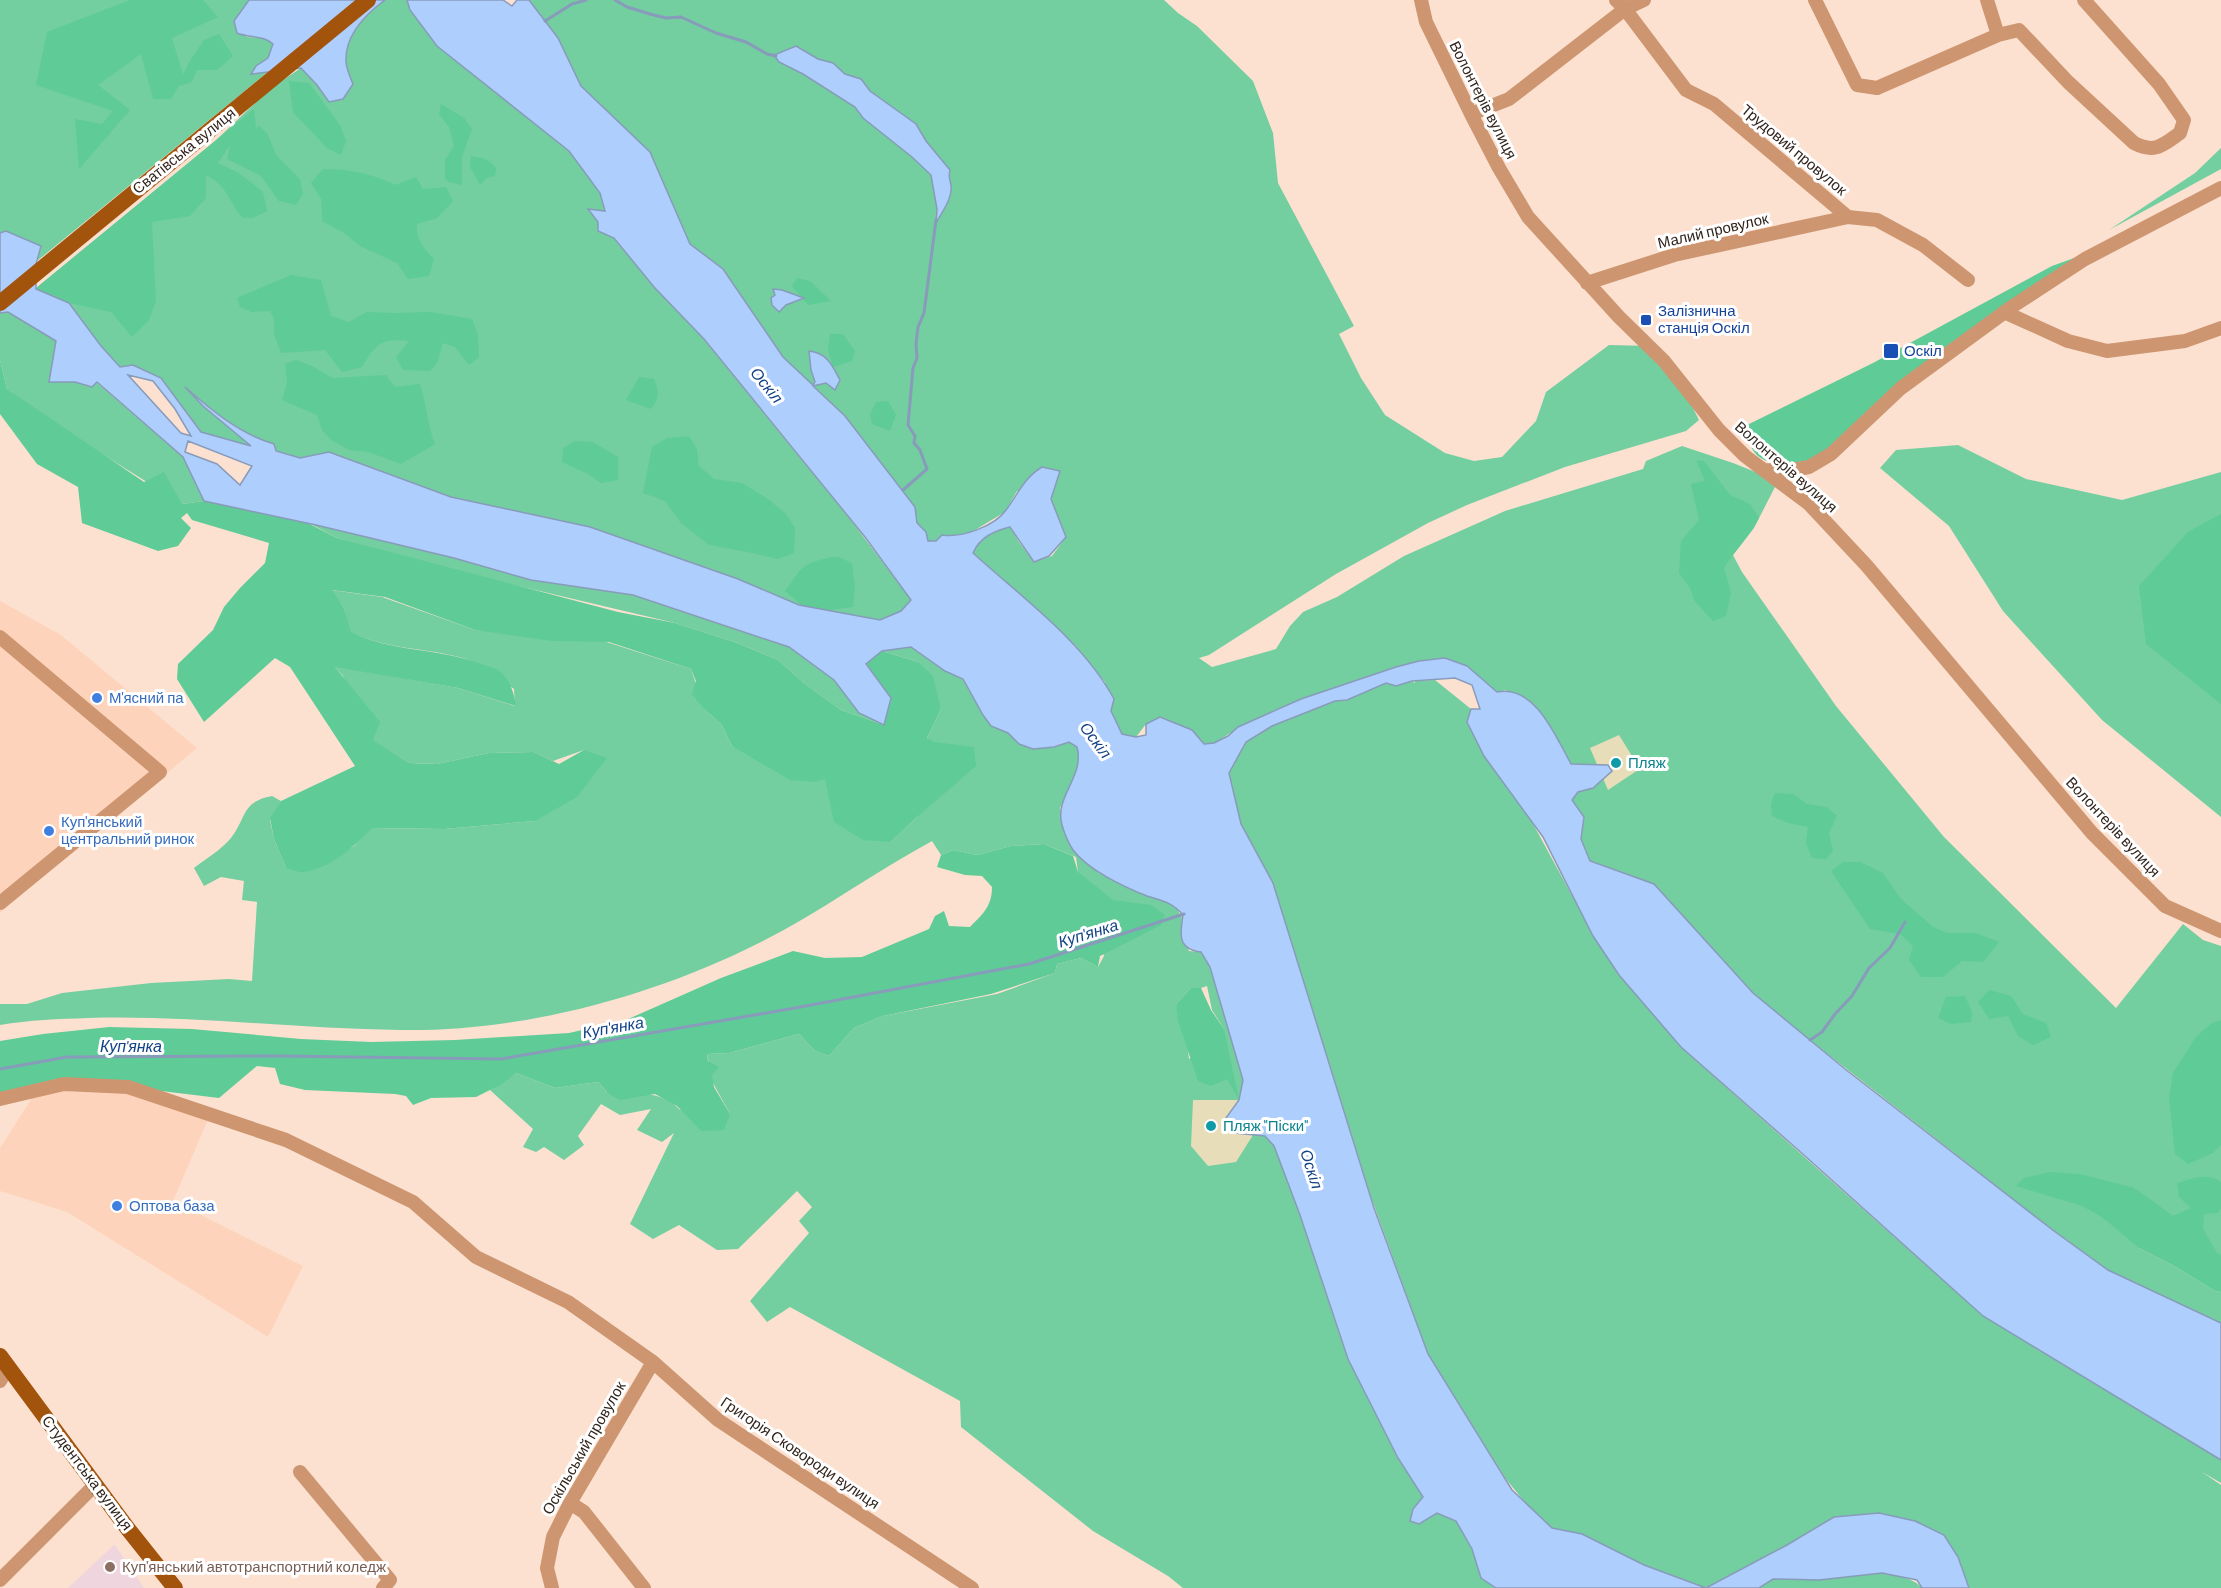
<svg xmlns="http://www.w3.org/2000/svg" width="2221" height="1588" font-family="Barlow,sans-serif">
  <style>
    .built { fill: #fdd4bb }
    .education { fill: #eed5de }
    .green { fill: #73cea0; fill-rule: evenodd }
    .forest { fill: #5fcb97 }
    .sand { fill: #e7ddb8 }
    .water { fill: #aecefe; stroke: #889bba; stroke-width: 1.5; fill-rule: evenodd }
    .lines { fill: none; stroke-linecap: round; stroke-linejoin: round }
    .stream { stroke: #889bba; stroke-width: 3 }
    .minor { stroke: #cd9671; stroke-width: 14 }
    .major { stroke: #a2540c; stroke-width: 16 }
    .transit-dot { fill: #1a4fb4; stroke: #fff; stroke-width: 2 }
    .shop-dot { fill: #3f7fe0; stroke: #fff; stroke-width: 2 }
    .culture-dot { fill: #0f9aa8; stroke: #fff; stroke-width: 2 }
    .education-dot { fill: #8d6e63; stroke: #fff; stroke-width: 2 }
    .labels { text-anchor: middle; stroke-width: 6; stroke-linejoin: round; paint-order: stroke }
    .street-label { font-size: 15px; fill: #31241d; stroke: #fff }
    .transit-label { font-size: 15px; fill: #164399; stroke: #fff; text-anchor: start }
    .shop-label { font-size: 15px; fill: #366cbe; stroke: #fff; text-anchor: start }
    .culture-label { font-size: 15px; fill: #0d838f; stroke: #fff; text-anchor: start }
    .education-label { font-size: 15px; fill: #785e54; stroke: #fff; text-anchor: start }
    .water-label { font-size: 16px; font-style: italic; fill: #124286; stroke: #fff }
  </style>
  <rect width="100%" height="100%" fill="#fce1d1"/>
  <path class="built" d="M0,601L61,635L197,748L0,913Z
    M128,1087L210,1115L173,1201L303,1266L268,1337L67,1212L0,1191V1148L37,1090Z"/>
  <path class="education" d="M115,1545L144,1588H68L114,1545Z"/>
  <path class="green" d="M0,0H249L234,21L247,37L266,38L275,42L268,58L252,73L268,72L37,261L41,246L6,231L0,233Z
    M385,0H407L410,10L437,46L569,151L600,193L606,211L589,209L598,222L599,231L614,238L654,287L701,336L850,519L911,600L901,611L880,620L804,607L738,579L590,527L451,497L329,452L300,458L276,451L274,444C246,436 213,412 192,393L203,406L253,447L201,432L161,378L120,368L101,346L35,289L215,141L271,88L301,68L317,85L329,102L353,84C350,77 346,68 346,61C345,35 366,14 385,0Z
    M529,0H1164L1178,13L1197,26L1253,81L1273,133L1278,183L1354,326L1339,334L1361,378L1385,415L1445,453L1474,461L1502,457L1536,421L1546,392L1609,345L1651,346L1693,408L1699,420L1686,431L1565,467L1467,505L1428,523L1336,574L1209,655L1199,658L1212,667L1276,649L1290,626L1303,612L1337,597L1404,556L1505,511L1643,469L1646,461L1682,446L1733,463L1778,481L1754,528L1733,555L1742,572L1836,706L1944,837L2116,1008L2183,924L2203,940L2221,946V1257L2135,1188L2139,1248L2174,1266L2215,1291L2221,1292V1343L2108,1270L2054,1231L1825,1052L1753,993L1654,884L1590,861L1581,839L1584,817L1572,800L1578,792L1593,788L1608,765L1571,764L1506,690L1494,693L1419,661L1396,667L1301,699L1244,724L1221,739L1228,772L1246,742L1272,726L1335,701L1347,700L1386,683L1396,686L1412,681L1415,683V681L1435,680L1471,709L1469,725L1490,764L1532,822L1600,947L1692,1057L1983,1316L2221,1458V1483L2202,1472L2221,1485V1588H1969L1958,1557L1834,1517L1787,1545L1706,1588L1644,1565L1582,1534L1552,1528L1523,1500L1506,1479L1428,1354L1371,1197L1273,883L1241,824L1229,773L1192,730L1160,717L1146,724L1136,737L1122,734L1111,711L1105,682L1076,646L973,553C980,537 994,531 1010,527L1019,542L1034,562L1052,556L1066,537L1051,499L1017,491L1005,512L970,533L951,536L942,535L936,542L928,541L845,416L783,357L723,269L690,245L650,152L580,86L558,38Z
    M2221,148V169L2109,230L2195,173Z
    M8,312L56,341L49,382H75L92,387L96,382L183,457L204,501L182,504L59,427L7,389L0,360V313Z
    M1958,445L2026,479L2122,500L2221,472V817L2102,720L2003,611L1949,526L1880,468L1896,450Z
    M309,523L407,543L531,580L633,595L789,647L834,680L859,713L884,725L841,710L804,683L778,660L735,642L675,623L443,568L337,538Z
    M331,590L382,597L475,630L597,639L691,669L705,710L721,724L732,746L825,779L891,842L917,817L932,743L927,738L941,709L918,662L882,651L911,647L945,671L964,680L991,726L1008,733L1019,744L1054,747L1069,742L1077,747C1083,768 1069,789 1060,808L1073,850L1099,873L1143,894L1174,903L1182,918L1181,931L1189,951L1201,952L1210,967L1245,1082L1239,1100L1226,1118L1235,1133L1265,1136L1274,1145L1300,1215L1345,1351L1398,1458L1423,1497L1413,1509L1419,1524L1437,1513L1456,1521L1472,1549L1481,1578L1496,1588H1183L1168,1576L1093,1531L961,1427L960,1401L790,1307L767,1322L750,1301L809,1233L799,1221L812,1207L797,1191L738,1249L717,1250L679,1225L653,1239L630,1224L674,1133L662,1142L637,1130L651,1109L620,1115L601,1104L578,1136L584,1145L564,1160L544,1147L536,1152L523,1147L533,1129L490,1090L516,1073L555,1088L598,1082L607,1092C632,1093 663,1090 680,1110L730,1114L713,1083L707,1054L729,1053L799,1034L815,1051L829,1056L854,1028L883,1016L997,994L1055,973L1057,964L1081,958L1098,967L1104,956L1078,872L1076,857L1044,844L1011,846L977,855L953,850L941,855L932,841C873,873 819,913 759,943C652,997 521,1032 401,1030C296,1029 193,1015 88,1018C59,1019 29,1020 0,1025V1004H27L62,993L151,983L229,979L252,981L257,902L242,900L244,881L221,877L204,886L194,868C207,858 221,850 231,838C247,817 241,802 272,796L281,801L270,820L274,839L286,868L323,865L354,846L371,828L444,829L535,821L584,750L553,761L534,752L489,753L437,764L409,763L372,740L343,676L334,666L458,688L515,706L514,689C501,681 476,661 463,658C426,648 385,649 350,632L344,608ZM1207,986L1212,1010L1224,1029L1189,1059L1188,1050L1176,1004L1191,988H1201Z
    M1876,1573C1891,1575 1912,1576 1922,1588H1759L1773,1579L1819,1580Z"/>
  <path class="forest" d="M130,0H203L218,17L172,38L183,75L189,62L204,40L219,34L233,56L217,70H197L192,82L179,86L171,99H153L141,54L98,85L130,110L79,169L75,119L102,124L113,111L36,85L47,32Z
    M289,81L309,83L340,125L346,141L341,155L327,148L293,112Z
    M441,104L464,118L472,129L462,157V185L449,182L445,178V160L454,146L449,127L439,114Z
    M254,109L256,128L259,126L267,133L276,155L300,179L303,194L296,205L279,201L261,176L227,159L230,145L218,163L239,173L263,192L267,211L253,218H243C227,200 229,187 206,175V198L190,216L152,222L156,301L149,320L132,337L111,312L69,303L35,289Z
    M471,156C482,158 490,159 496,168L495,176L487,178L480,185L470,167Z
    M323,169C348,169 372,173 395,185L416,177L423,189L446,187L453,201L437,218L417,224C415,238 425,250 434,259L429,276L408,279L397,263L360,246L344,233L322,221L321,199L311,183Z
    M2113,244L2008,302L1815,459C1793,463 1760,471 1750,444C1748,438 1748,431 1747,425L1873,363L2052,266Z
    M291,275L321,280L331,316L349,322L367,312L394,313L430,312L472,319L478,335L479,357L469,365L455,347L443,343L437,363L430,371L403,370L396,357L409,341C380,338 376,344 362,367L342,372L325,350L281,353L274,334V319L270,311L251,312L240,307L237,298Z
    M797,278L810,281L831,301L808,305L792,286Z
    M830,334H843L855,351L852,361L833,367L828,350Z
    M0,360L7,389L144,482L164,472L182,504L204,501L294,516L337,538L618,612L675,623L735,642L778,660L804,683L841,710L884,725L890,696L866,664L882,651L918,662L933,676L941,709L927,738L934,742L974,747L976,766L917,817L891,842L863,840L834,822L825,779L815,782L790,780L732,746L721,724L705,710L692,694L696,681L691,669L609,642L552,641L475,630L385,597L332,590L344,608L351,632C391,652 439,648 481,664C486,666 493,667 498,670C510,678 514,693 516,706L458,688L335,667L380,722L373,740L409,763L437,764L489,753L534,752L559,764L584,750L607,758L577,797L535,821L444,829L372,828C354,847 332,867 304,872C299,873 292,869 286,868L274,839L270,818L281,801L355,766L290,667L275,658L204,722L177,679L178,664L213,630L224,607L240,588L265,563L269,543L192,520L187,513L181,518L191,528L178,546L158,551L82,523L78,487L37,464L0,414Z
    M296,360L312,366L333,378L386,375L395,387L420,384C427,405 427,424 435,444L401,464L368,452L349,450L331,440L322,430L317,415L282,400L287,383L285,364Z
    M639,377L654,379C659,392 660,398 651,409L626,400Z
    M888,401L896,415L890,431L872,424L870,414L876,402Z
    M689,436L697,449L699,466L714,479L742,483L768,499L786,514L795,528L794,553L778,559L748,552L709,545L681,523L665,501L643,493L652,447L667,438Z
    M575,441L593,442L618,457V480L601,483L588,474L562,462L563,448Z
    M1696,460L1704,461L1730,495L1750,504L1759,518C1750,536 1735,550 1724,568L1731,593L1726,616L1713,621L1694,600L1690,588L1679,573L1681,541L1699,520L1691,484L1705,481Z
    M2221,514V704L2146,644L2139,586L2188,532Z
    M831,557H838L852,563L855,588L853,607L829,610L804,607L785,591C792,583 798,570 807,565C814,561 824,559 831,557Z
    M1775,793L1793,794L1807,804L1827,807L1837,816L1829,833L1833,851L1826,859L1812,858L1806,843L1808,827L1788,823L1772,816L1771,804Z
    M1044,844L1073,856L1078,872L1113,900L1151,905L1165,915L1161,925L1100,956L1098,967L1081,958L1057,964L1055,973L991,994L883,1016L854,1028L829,1056L815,1051L799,1034L729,1053L707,1054L708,1061L719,1067L712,1075L714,1087L730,1114L724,1130L701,1131L677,1106L655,1094L620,1100L609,1094L598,1082L555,1088L516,1073L502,1084L476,1097L431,1098L413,1105L406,1096L395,1094L305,1090L280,1084L275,1068L257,1066L219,1098L128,1087L64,1084L0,1101V1041L43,1034L109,1027L192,1029L301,1039L371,1042L455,1040L569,1033L626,1020L721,978L793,951L825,958L862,957L929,929L935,916L944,911L949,926L970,927C983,914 992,906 992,887L982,876L965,875L937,867L941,855L953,850L977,855L1011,846Z
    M1843,862H1860L1883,873L1900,898L1933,927L1947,933H1976L1999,942L1983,962L1962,961L1943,977H1921L1909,960L1913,946L1900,934L1870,929L1831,871Z
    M1191,988H1201L1211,1010L1224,1029L1239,1100L1227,1079L1211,1086L1198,1081L1178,1021L1176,1004Z
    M1989,990L2011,996L2023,1014L2046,1023L2051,1037L2033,1045L2018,1036L2008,1016L1989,1019L1978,1002Z
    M1965,996L1972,1012L1971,1022L1951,1024L1938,1018L1946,997Z
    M2221,1020V1145L2213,1153L2188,1164L2175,1154L2169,1098L2173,1073L2196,1037L2212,1023Z
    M2050,1172L2080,1174L2135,1188L2173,1216L2191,1208L2179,1197L2177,1183C2191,1179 2208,1172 2221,1182V1208L2218,1213L2204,1214L2203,1229L2217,1253L2221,1255V1292L2215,1291L2174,1266L2139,1248L2102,1217L2082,1206L2016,1186L2024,1178Z"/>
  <path class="sand" d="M1619,735L1632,756L1638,770L1608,790L1590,748Z
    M1193,1100H1239L1235,1133L1253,1135L1236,1162L1208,1166L1191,1146Z"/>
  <path class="water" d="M249,0H385C366,14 345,35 346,61C346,68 350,77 353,84L343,99L329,102L317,85L301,68L251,74L256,66L268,58L273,44C263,35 249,38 237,33L234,21Z
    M407,0H503L512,6L517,0H529L558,38L581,86L650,152L690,244L723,269L783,357L813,385L815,382L811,370L809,351C827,353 832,365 840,380L835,390L826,383L813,386L845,416L915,507L917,523L926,532L928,541H936L942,535C962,538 995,526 1006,510C1018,494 1024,478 1042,467L1060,471L1051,499L1066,537L1049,556L1034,562L1010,527C994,531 980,537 973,553C1020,596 1084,642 1114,699L1111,711L1122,734L1136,737L1146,735V724L1160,717L1192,730L1204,744L1214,743L1228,736L1238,727L1301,699L1396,667L1419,661L1445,658L1467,666L1497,692C1535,684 1556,737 1571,764L1608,765L1612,771L1593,788L1578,792L1572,800L1584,817L1581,839L1590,861L1654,884L1753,993L1845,1069L2054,1231L2108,1270L2221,1323V1460L1983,1316L1805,1156L1681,1047L1619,975L1593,936L1543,837L1484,756L1467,722L1471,709H1480L1472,685L1455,678L1412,681L1396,686L1386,683L1347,700L1335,701L1272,726L1246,742L1229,773L1241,824L1273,883L1374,1208L1428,1354L1512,1490L1552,1528L1582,1534L1644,1565L1706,1588L1787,1545L1834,1517L1879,1513L1915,1521L1944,1535L1958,1557L1969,1588H1922L1917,1580L1882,1573L1819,1580L1773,1579L1759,1588H1496L1481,1578L1472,1549L1456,1521L1437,1513L1419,1524L1410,1521L1413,1509L1423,1497L1398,1458L1348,1359L1300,1215L1274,1146L1265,1136L1235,1133L1228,1126L1226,1118L1239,1100L1243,1080L1210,967L1201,952C1177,949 1180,934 1183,915C1172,902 1162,901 1147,896C1124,887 1088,870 1073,850C1069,844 1064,832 1062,825C1054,796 1085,777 1077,747L1069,742L1054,747L1033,749L1019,744L1008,733L991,726L983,715L963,679L945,671L911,647L882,651L866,664L891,698L884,725L859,713L834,680L789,647L633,595L531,580L454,558L316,525L204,501L183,457L97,382L92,387L75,382H49L56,341L8,312L0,313V233L6,231L41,246L36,264V289L69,303L101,346L120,367L133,365L161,378L201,432L251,446L203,406L185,387C211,410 240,434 274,444L276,451L300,458L329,452L451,497L590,527L738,579L799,605L880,620L901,611L911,600L865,537L704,339L654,287L614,238L598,231V222L588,209L605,211L600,193L569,151L437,46L410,10ZM128,375L153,381L175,409L191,436L181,433ZM188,441L252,466L240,485L217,464L185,452Z
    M796,46L818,59L833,63L845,74L861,79L870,91L916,124L926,141L950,170C948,177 950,179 951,185C953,198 942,212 936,223L937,209L931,175L912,157L863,118L855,107L803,74L779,62L774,55Z
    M773,289L782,290L804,298L786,305L779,312L772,305L771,298L775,295Z"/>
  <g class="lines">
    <path class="stream" d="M615,0L627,7L650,14L666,18L681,17L716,33L746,42L767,54L776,56
      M545,21L572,4L586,0
      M903,490L927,469L920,450L914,443L915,436L908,425L913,368L917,358L916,344L918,327L924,313L936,220
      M1810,1040L1822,1032L1835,1014L1852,996L1869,968L1890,948L1905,922
      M0,1069L67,1057L279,1056L501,1059L795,1008L1029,964L1184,914"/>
    <path class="minor" d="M1421,0L1426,22L1471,114L1499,168L1528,217L1619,317L1664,361L1719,430L1745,456L1809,504L1867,566L2092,833L2165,906L2221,931
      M1616,0L1625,9L1686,90L1714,104L1848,217L1877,220L1923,245L1968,280
      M1815,0L1857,85L1877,88L1998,35L2019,30L2068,82L2134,143C2155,154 2163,145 2180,133L2184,120L2159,84L2084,0
      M1987,0L1998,35
      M1471,114L1509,99L1625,9L1644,0
      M1587,283L1674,255L1848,217
      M2004,312L2068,341L2107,351L2185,341L2221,328
      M1764,470L1787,471L1809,467L1831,454L1901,388L2013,306L2085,259L2221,188
      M0,637L160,772L0,903
      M0,1099L64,1084L128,1087L286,1140L413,1202L476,1257L568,1302L653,1362L718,1420L972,1588
      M0,1381L8,1367
      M300,1472L390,1580L383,1588
      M570,1503L584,1512L644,1588
      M0,1580L95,1485
      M552,1588L547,1568L553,1537L570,1503L653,1362"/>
    <path class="major" d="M0,303L368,0
      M0,1356L128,1529L175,1588"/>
  </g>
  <g class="transit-dot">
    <rect x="1640" y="314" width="12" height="12" rx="3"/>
    <rect x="1883" y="343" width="16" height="16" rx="3"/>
  </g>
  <g class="shop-dot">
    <circle cx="97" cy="698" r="6"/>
    <circle cx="49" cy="831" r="6"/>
    <circle cx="117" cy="1206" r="6"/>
  </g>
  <g class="culture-dot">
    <circle cx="1616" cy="763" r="6"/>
    <circle cx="1211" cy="1126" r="6"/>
  </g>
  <circle class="education-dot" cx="110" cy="1567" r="6"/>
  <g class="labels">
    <g class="street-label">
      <text transform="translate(1483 100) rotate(63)" y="5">Волонтерів вулиця</text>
      <text transform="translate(1794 150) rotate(40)" y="5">Трудовий провулок</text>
      <text transform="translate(184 151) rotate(-39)" y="5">Сватівська вулиця</text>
      <text transform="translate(1713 231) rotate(-13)" y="5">Малий провулок</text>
      <text transform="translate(1786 467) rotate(41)" y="5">Волонтерів вулиця</text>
      <text transform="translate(2113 827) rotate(47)" y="5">Волонтерів вулиця</text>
      <text transform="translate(584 1448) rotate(-60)" y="5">Оскільський провулок</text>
      <text transform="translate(800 1453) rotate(34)" y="5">Григорія Сковороди вулиця</text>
      <text transform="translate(87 1473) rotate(53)" y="5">Студентська вулиця</text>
    </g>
    <g class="transit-label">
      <text x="1658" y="316">Залізнична<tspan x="1658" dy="17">станція Оскіл</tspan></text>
      <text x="1904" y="356">Оскіл</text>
    </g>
    <g class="shop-label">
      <text x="109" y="703">М'ясний па</text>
      <text x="61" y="827">Куп'янський<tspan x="61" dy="17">центральний ринок</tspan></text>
      <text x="129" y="1211">Оптова база</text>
    </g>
    <g class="culture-label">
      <text x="1628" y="768">Пляж</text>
      <text x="1223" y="1131">Пляж "Піски"</text>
    </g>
    <g class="education-label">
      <text x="122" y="1572">Куп'янський автотранспортний коледж</text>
    </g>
    <g class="water-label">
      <text transform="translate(767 385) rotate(51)" y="6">Оскіл</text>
      <text transform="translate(1096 740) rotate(53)" y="6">Оскіл</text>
      <text transform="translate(1088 933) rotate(-17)" y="6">Куп'янка</text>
      <text transform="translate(613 1027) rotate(-10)" y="6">Куп'янка</text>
      <text x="131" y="1052">Куп'янка</text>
      <text transform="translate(1312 1169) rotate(72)" y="6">Оскіл</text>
    </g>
  </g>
</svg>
